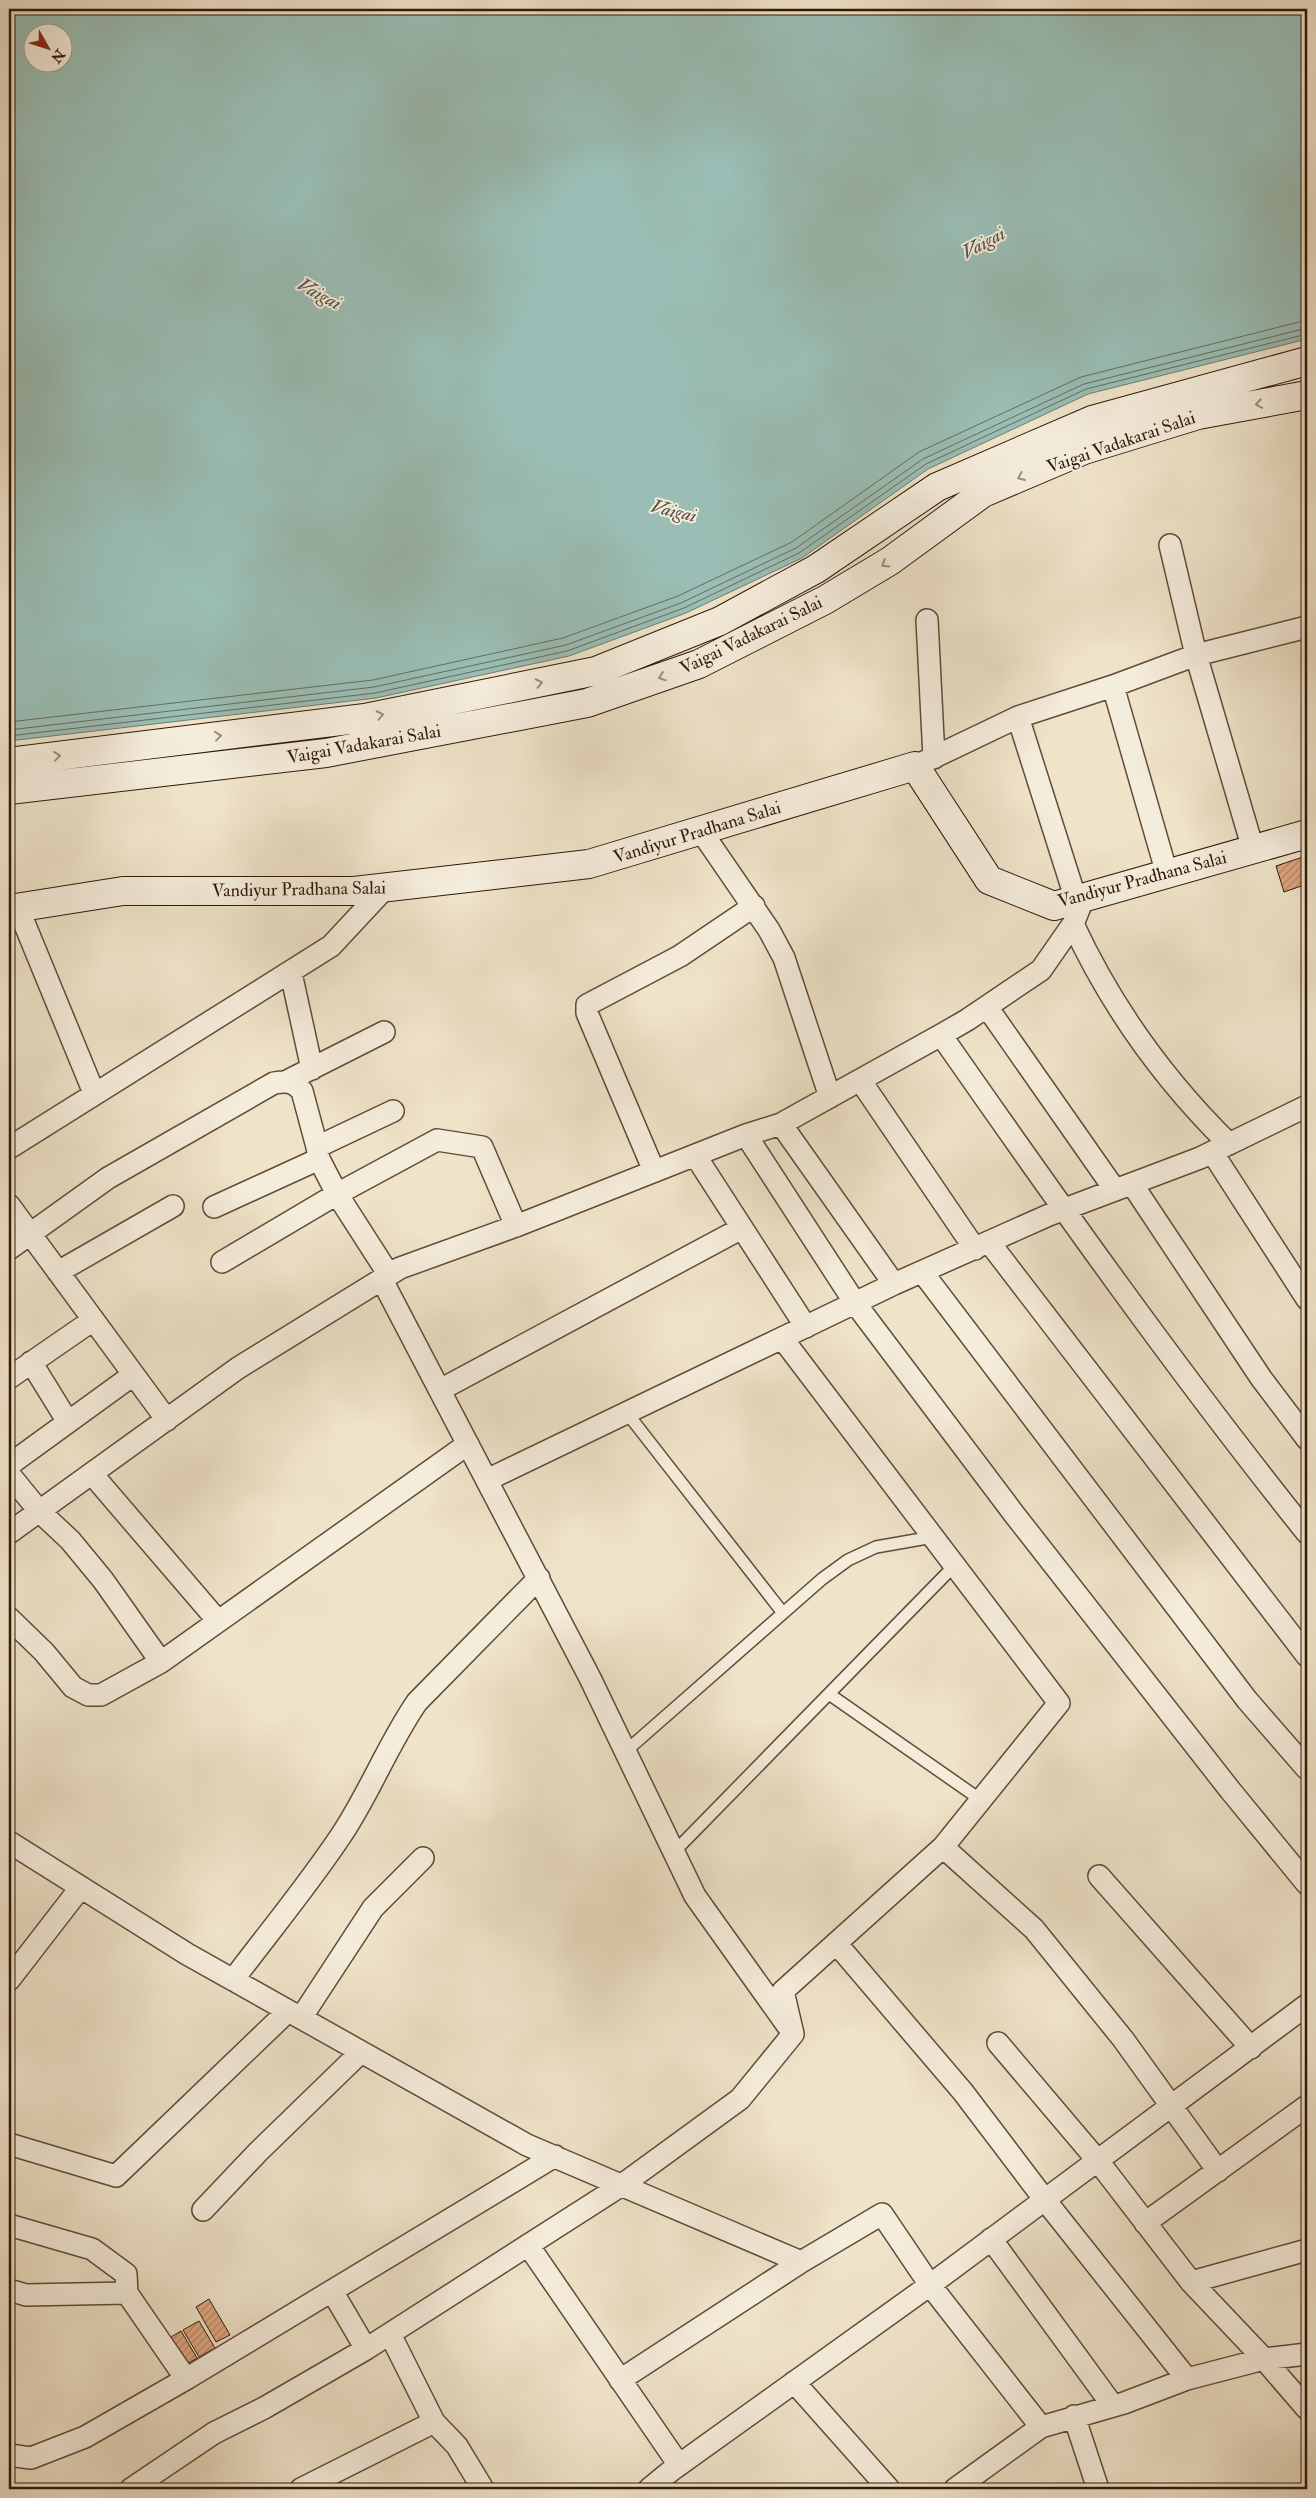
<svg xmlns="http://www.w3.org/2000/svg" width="1316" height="2498" font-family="'IM FELL Double Pica',serif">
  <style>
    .water { fill: #9abeb5; stroke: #707c70; fill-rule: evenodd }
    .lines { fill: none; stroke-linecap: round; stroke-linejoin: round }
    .shore { stroke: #666b5e; stroke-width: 1 }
    .building { fill: url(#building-hatch); stroke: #311808 }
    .lane-casing { stroke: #604b38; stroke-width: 14 }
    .street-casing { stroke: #604b38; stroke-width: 24 }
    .secondary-casing { stroke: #311808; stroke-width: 30 }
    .lane { stroke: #f5eddc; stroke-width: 11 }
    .street { stroke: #f5eddc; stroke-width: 21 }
    .secondary { stroke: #f5eddc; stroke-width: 28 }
    .oneway { stroke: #9d8d7d }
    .labels { text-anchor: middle; stroke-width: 4; stroke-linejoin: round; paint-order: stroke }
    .street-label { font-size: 18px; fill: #311808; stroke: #f5eddc }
    .water-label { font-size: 19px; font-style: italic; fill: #565245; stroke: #f5eddc }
  </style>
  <defs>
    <pattern id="building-hatch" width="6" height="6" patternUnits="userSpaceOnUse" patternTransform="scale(1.25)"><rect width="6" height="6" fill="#e0a781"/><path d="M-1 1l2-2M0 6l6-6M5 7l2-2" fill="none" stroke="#b68768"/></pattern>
  </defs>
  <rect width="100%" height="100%" fill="#efe3c9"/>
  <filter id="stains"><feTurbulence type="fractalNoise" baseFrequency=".004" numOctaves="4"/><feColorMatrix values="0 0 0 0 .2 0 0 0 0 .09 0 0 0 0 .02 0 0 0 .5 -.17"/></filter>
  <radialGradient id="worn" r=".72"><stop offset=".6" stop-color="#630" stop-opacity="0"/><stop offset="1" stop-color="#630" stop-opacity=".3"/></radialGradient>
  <path class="water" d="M9,9H1307V339L1088,394L928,469L802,558L686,613L569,656L376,698L9,741ZM32,32H62V62H32Z"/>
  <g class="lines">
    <path class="shore" d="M9,722L373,680L563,638L678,596L792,542L919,452L1081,377L1307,320
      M9,730L374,687L566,645L681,603L796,548L923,459L1084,384L1307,328
      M9,736L375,693L567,651L684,608L799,553L926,464L1086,389L1307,334"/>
  </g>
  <path class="building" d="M1306,856L1307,884L1284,892L1276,866Z
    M209,2299L230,2335L216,2342L196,2307Z
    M199,2321L215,2348L199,2357L183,2330Z
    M181,2331L197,2358L182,2367L166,2340Z"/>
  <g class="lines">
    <defs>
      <path id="lane" d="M627,1413L783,1613
        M829,1694L981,1800
        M626,1751L822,1579L848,1560L876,1547L933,1537
        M674,1852L955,1565"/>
      <path id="street" d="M1170,545L1196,655L1253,849
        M927,620L934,758
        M1113,686L1167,874
        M924,762L1018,717
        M701,831L769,930L784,958L830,1097
        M1076,900L1018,717L1113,686L1196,655L1307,627
        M18,908L94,1093
        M1073,924C1111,1006 1165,1081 1229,1144
        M291,973L312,1069
        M987,1007L1115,1190
        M941,1035C1059,1204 1178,1372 1307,1533
        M860,1080L975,1249
        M287,1081L384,1032
        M781,1124L894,1284
        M746,1135L855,1303L1014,1514L1230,1790L1307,1884
        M317,1147L393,1111
        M9,1148L331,946L386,887
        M1212,1152L1307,1299
        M695,1155L806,1327
        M654,1171L587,1013V1005L680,956L754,906
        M1132,1184L1261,1378L1307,1439
        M9,1205L167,1420
        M214,1207L319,1159
        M989,1242L1307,1656
        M9,1249L108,1178L274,1083C287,1081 293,1081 302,1091L317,1147L319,1159L337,1194L389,1275
        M222,1262L337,1194L437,1140L482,1147L516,1226
        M58,1272L173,1206
        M923,1273L1247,1700L1307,1769
        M382,1280L590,1678L695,1896L787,2025
        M31,1362L68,1422
        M9,1378L93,1320
        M440,1390L742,1228
        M9,1465L133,1375
        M9,1474L40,1512L70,1540L103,1580L161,1662
        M92,1474L218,1621
        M487,1480L782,1338
        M9,1533L238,1368L400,1268L516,1226L746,1135L781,1124L941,1035L967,1020L1041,970L1073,924L1084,897
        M9,1618L44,1652L73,1687L88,1695H101L161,1662L468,1444
        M9,1842L187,1954L527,2145L801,2262L882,2214L930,2285L1041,2427L1124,2403L1187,2379L1264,2359L1307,2354
        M943,1847L1034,1929L1123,2039L1218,2171
        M1099,1876L1251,2048
        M836,1943L963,2092L1045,2200L1187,2379
        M9,1980L81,1887
        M233,1980C269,1932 309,1884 342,1834C370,1792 388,1744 417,1702L539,1578
        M301,2018L373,1908L423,1858
        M998,2043L1098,2161L1191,2282L1264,2359L1307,2409
        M9,2144L116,2176L288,2011
        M203,2210L258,2152L361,2052
        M1145,2223L1307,2106
        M9,2225L92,2249L126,2274L127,2293
        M991,2239L1113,2406
        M528,2245L679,2465
        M1191,2282L1307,2250
        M9,2290L26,2295L127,2293L186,2379L555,2156
        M332,2291L366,2349L622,2185L740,2099L793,2034L783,1991L943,1847L1059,1703L782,1338L894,1284L1049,1215L1200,1158L1307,1106
        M620,2380L801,2262
        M794,2382L889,2489
        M1074,2416L1098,2489
        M434,2422L457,2446L483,2489
        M9,2455L31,2458L85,2437L186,2379
        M131,2489L214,2433L264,2408L366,2349
        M301,2489L434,2422L390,2334
        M649,2489L672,2470L930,2285L1307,2005
        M955,2489L1041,2427"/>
      <path id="secondary" d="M9,762L365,718L596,671L720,621L816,569L937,487L1092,420L1307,361
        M9,790L326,753L587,703L699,664L825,600L890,561L983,493L1084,450L1198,415L1307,395
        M9,909L123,891H354L589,864L915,766L989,880L1054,906L1307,834"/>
    </defs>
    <use href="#lane" class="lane-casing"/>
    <use href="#street" class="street-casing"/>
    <use href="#secondary" class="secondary-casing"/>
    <use href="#lane" class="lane"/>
    <use href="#street" class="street"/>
    <use href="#secondary" class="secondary"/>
  </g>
  <defs><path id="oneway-chevron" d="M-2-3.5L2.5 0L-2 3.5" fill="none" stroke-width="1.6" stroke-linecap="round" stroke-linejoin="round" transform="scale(1.25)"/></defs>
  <g class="oneway">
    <use href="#oneway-chevron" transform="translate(1259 404) rotate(170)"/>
    <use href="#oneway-chevron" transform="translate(1021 477) rotate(157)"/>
    <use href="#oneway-chevron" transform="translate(885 564) rotate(148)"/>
    <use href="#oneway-chevron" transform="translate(662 677) rotate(161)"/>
    <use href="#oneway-chevron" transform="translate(539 683) rotate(-12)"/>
    <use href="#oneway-chevron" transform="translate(380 715) rotate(-12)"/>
    <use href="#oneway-chevron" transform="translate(218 736) rotate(-7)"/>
    <use href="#oneway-chevron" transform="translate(57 756) rotate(-7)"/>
  </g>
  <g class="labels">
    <g class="street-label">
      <text transform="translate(1121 442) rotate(-19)" y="6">Vaigai Vadakarai Salai</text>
      <text transform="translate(751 635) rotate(-26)" y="6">Vaigai Vadakarai Salai</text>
      <text transform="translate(364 744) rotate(-10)" y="6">Vaigai Vadakarai Salai</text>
      <text transform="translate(697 832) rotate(-17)" y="6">Vandiyur Pradhana Salai</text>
      <text transform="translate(1142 879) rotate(-15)" y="6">Vandiyur Pradhana Salai</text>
      <text transform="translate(299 889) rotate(-1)" y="6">Vandiyur Pradhana Salai</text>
    </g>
    <g class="water-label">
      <text transform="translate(983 242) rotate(-29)" y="7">Vaigai</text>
      <text transform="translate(320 293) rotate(28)" y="7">Vaigai</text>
      <text transform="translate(674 510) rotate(13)" y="7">Vaigai</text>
    </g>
  </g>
  <rect width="1316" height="2498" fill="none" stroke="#efe3c9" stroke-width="30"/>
  <rect x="10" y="10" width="1296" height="2478" fill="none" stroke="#311808" stroke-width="2.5"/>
  <rect x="15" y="15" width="1286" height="2468" fill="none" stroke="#311808"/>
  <g transform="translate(48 48) rotate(129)"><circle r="24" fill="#f5eddc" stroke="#a79887"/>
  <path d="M0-4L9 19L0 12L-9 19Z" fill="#8f2418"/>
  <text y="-8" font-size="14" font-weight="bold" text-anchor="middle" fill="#311808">N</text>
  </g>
  <rect width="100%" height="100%" filter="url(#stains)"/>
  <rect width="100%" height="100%" fill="url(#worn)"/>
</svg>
